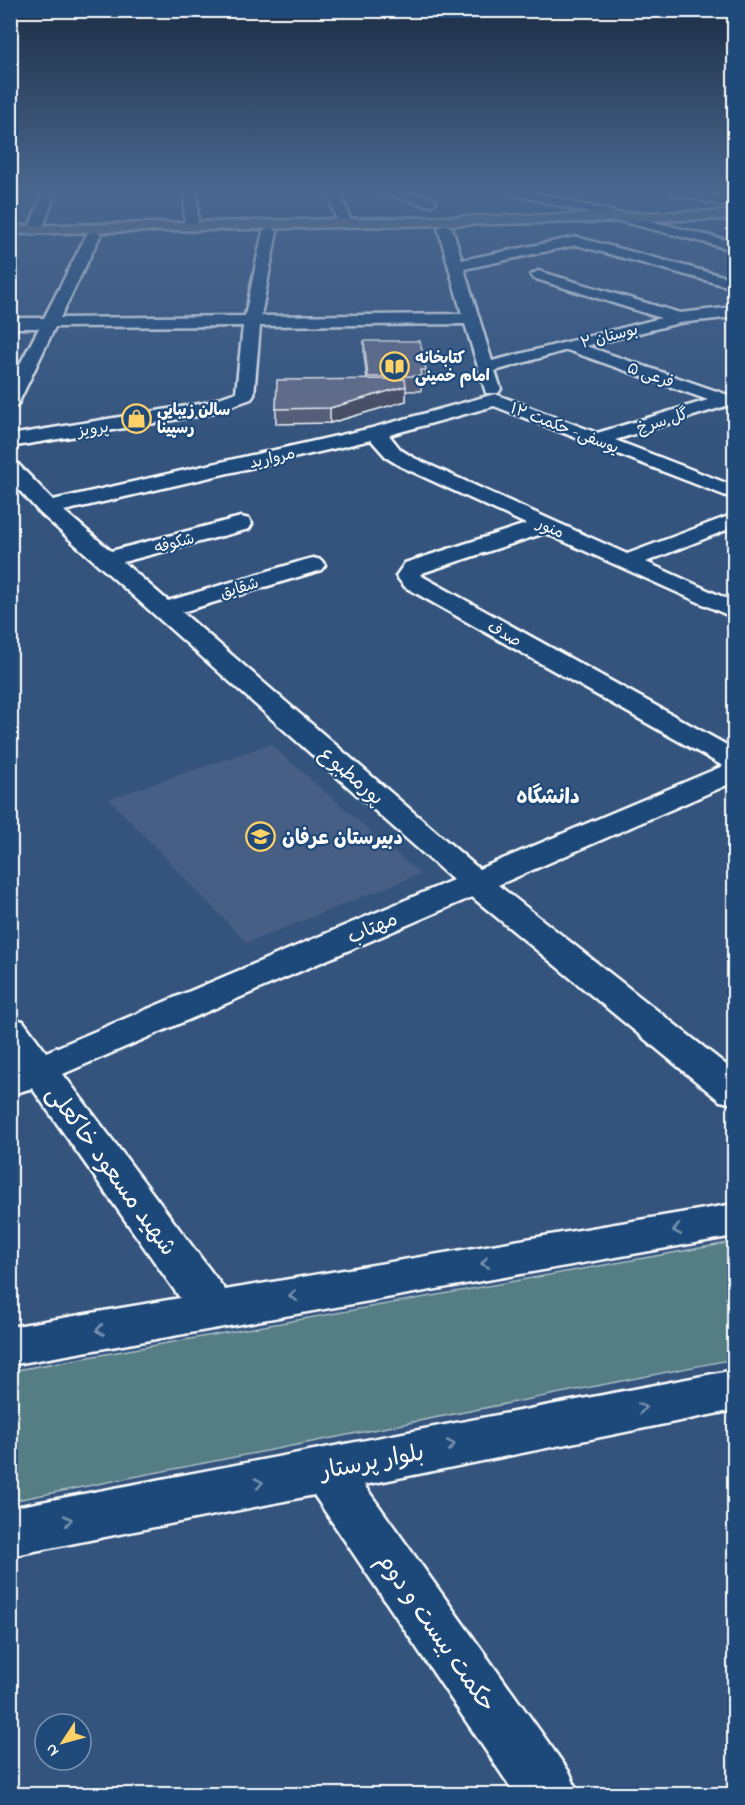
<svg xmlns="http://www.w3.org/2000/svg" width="745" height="1805" font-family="'Indie Flower','Playpen Sans Arabic',sans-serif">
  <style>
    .built { fill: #475e84 }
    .green { fill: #557d84; stroke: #aabec2; stroke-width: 1.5 }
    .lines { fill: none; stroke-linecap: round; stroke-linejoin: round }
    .minor-casing { stroke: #fff; stroke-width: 5 }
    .major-casing { stroke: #fff; stroke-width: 5 }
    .minor { fill: #1f4a7a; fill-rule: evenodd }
    .major { fill: #6d7d84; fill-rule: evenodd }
    .wall { fill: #575d76; stroke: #fff; stroke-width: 1.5 }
    .shaded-wall { fill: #474c60; stroke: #fff; stroke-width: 1.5 }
    .building { fill: #656c89; stroke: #fff; stroke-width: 1.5 }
    .oneway { stroke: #7992af }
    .labels { text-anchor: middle; stroke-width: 4.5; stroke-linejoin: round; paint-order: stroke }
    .far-street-label { font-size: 16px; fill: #fff; stroke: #1f4a7a }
    .far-poi-label { font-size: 16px; font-weight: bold; fill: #fff; stroke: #1f4a7a; text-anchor: start }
    .street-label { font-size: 20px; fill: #fff; stroke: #1f4a7a }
    .poi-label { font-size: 20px; font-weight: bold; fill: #fff; stroke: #1f4a7a; text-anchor: start }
    .neighbourhood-label { font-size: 21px; font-weight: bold; fill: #fff; stroke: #1f4a7a }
    .near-street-label { font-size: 24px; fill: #fff; stroke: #1f4a7a }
  </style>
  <rect width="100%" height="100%" fill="#34547e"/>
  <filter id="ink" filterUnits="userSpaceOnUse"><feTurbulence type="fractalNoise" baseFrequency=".0167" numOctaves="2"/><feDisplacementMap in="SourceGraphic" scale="12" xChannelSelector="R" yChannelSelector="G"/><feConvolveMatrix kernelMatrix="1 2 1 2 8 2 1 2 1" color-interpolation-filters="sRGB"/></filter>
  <g filter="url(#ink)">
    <path class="built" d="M270,744L420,874L247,943L109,799Z"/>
    <path class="green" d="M734,1242V1359L11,1501V1371Z"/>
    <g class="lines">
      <defs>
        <path id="minor" d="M44,190H56L42,230L35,234L30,233L28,230Z
          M185,190H197L198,227L191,231L184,227Z
          M327,190H339L352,224L350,227L345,228L338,224Z
          M379,190H397L434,199L436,202L430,206L381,193Z
          M507,190H526L734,242V250L509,193Z
          M669,190H689L734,200V208L671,193Z
          M445,224L452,228L462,260L576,237L734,279V288L576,245L464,269L492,361L661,318L533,278L531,275L538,271L680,313L734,307V317L679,323L586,346L734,397V408L726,406L615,440L734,486V499L494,406L389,435L401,450L414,458L627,554L734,514V527L646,562L734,602V618L545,533L422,573L420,575L734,749V782L498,885L734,1071V1104L720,1101L472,897L63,1074L225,1290L734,1204V1236L10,1365V1327L180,1298L32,1088L10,1095V1067L15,1065L10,1058V1018L23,1021L46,1052L453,880L40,513L10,480V461L17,463L53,500L372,428L495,394L597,433L708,400L567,350L495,371L501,389L498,393H486L465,324L260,326L254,395L251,399L209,414L10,447V435L205,403L236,392L243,326L55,327L19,402L17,406L10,407V383L39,328H10V318H44L87,234L94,230L101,234L60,318L245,316L263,231L270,227L277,231L261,316L462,314L438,228ZM371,440L387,458L400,466L526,524L405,563L396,576L405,587L723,766L479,869L182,612L321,570L325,565L321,560L313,558L305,560L168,601L123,562L249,529L252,524L249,519L241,517L111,551L64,511Z
          M734,1370V1410L364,1485L570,1773L578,1794H515L314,1495L10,1556V1508Z"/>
        <path id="major" d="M734,211V219L10,234V226Z"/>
      </defs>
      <use href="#minor" class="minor-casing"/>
      <use href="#major" class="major-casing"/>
      <use href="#minor" class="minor"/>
      <use href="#major" class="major"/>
    </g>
    <path class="wall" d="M364,341L426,370V384H421V391H406V401L330,423L276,424V409L367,379L364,355Z"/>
    <path class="shaded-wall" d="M406,386V401L330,423V408Z"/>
    <path class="building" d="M364,341H420L426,370H420L421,376L368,377Z
      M405,379L406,386L330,408L276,409L277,380Z"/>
    <defs><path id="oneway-chevron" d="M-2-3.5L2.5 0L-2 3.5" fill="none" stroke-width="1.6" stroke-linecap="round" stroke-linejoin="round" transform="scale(1.5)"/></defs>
    <g class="oneway">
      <use href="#oneway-chevron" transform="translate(677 1230) rotate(170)"/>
      <use href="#oneway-chevron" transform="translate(485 1263) rotate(170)"/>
      <use href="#oneway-chevron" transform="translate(293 1296) rotate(170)"/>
      <use href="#oneway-chevron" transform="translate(100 1330) rotate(170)"/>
      <use href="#oneway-chevron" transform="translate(642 1408) rotate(-11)"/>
      <use href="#oneway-chevron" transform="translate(451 1445) rotate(-11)"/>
      <use href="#oneway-chevron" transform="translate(259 1483) rotate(-11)"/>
      <use href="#oneway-chevron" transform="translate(68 1520) rotate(-11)"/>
    </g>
  </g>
  <linearGradient id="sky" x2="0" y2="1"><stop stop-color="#1d2e45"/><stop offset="0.43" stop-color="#4a678f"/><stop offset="1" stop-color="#4a678f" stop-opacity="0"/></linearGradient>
  <rect width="745" height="442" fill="url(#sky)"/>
  <defs>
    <symbol id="library-ring" viewBox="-11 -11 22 22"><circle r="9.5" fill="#1f4a7a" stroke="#ffd166" stroke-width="1.5"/><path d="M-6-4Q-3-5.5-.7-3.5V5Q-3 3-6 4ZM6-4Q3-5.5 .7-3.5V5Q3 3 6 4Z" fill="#ffd166"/></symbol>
    <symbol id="shop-ring" viewBox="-11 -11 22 22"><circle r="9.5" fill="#1f4a7a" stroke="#ffd166" stroke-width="1.5"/><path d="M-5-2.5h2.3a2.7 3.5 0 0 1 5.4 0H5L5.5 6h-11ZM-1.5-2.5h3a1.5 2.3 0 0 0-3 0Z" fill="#ffd166"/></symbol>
    <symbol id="school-ring" viewBox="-11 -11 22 22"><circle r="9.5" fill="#1f4a7a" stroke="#ffd166" stroke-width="1.5"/><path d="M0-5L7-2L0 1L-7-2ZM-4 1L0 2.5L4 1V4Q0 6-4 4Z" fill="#ffd166"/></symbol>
  </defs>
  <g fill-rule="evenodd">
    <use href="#library-ring" x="378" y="350" width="33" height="33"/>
    <use href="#shop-ring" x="120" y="402" width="33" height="33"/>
    <use href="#school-ring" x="244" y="820" width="33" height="33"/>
  </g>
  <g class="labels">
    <g class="far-street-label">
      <text transform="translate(609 335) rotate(-14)" y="6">بوستان ۲</text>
      <text transform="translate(651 374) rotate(19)" y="6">فرعی ۵</text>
      <text transform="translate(662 420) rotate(-17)" y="6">گل سرخ</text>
      <text transform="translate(565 427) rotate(21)" y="6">یوسفی- حکمت ۱۲</text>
      <text transform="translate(93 428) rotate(-9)" y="6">پرویز</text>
      <text transform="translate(272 457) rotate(-13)" y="6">مروارید</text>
      <text transform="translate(551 527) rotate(25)" y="6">منور</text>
      <text transform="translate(174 542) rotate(-15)" y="6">شکوفه</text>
      <text transform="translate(239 587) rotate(-17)" y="6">شقایق</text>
      <text transform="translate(505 633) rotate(29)" y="6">صدف</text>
    </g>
    <g class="far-poi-label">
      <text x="415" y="363">کتابخانه<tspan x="415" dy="18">امام خمینی</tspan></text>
      <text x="157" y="415">سالن زیبایی<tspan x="157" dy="18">رسپینا</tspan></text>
    </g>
    <g class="street-label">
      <text transform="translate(352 775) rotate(41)" y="7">پورمطبوع</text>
      <text transform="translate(372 927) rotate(-23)" y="7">مهتاب</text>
    </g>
    <g class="poi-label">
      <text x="282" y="844">دبیرستان عرفان</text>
    </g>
    <g class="neighbourhood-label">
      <text x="548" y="803">دانشگاه</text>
    </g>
    <g class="near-street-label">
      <text transform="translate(112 1170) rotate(54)" y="8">شهید مسعود خاکعلی</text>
      <text transform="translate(372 1461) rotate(-11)" y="8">بلوار پرستار</text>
      <text transform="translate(437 1632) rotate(55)" y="8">حکمت بیست و دوم</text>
    </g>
  </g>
  <rect width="745" height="1805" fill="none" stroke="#1f4a7a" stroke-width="36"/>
  <rect x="18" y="18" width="709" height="1769" fill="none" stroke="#fff" stroke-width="2" filter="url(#ink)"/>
  <g transform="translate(63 1742) rotate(234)"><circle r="28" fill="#1f4a7a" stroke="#7992af" stroke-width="1.5"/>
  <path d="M0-4.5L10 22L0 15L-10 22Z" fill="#ffd166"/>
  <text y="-9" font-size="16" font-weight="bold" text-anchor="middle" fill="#ffffff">N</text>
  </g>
</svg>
